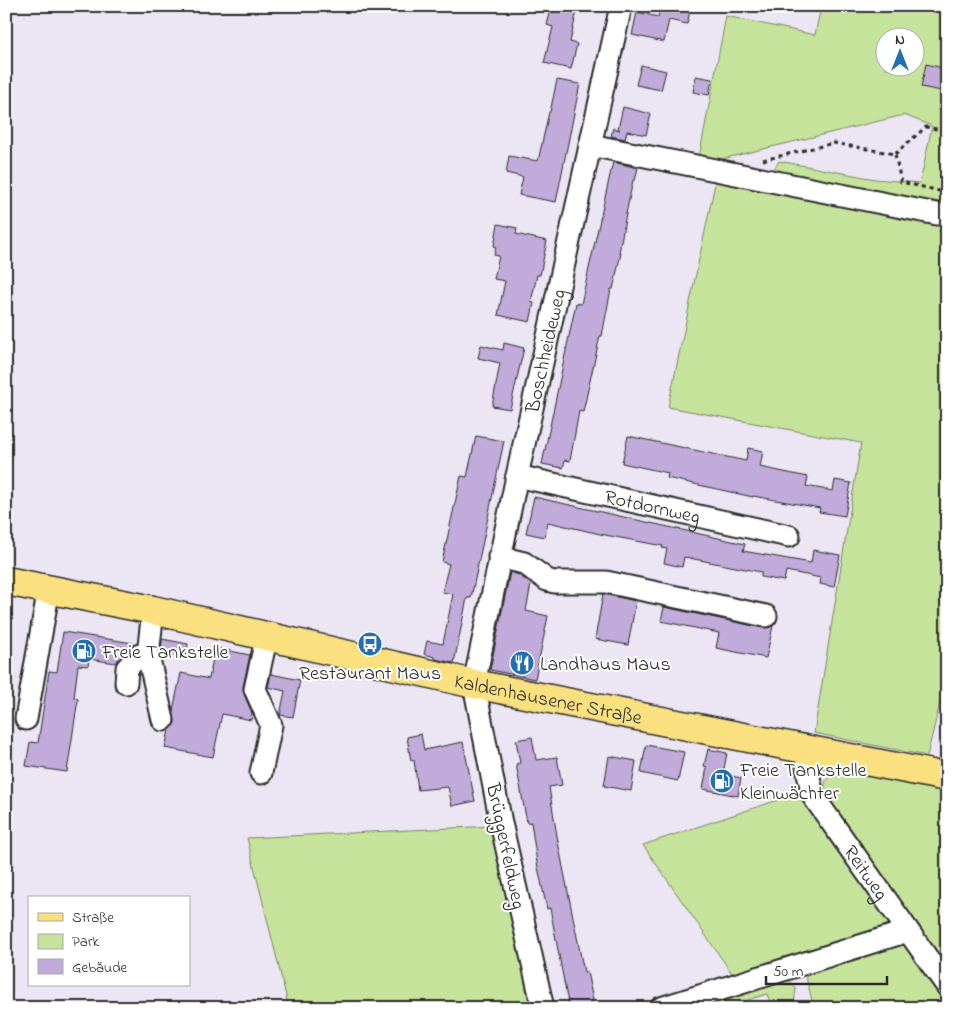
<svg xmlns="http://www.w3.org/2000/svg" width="953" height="1014" font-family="'Indie Flower',sans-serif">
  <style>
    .green { fill: #c6e39b; stroke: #788763; fill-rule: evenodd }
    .building { fill: #c0abda; stroke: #2b2b2b }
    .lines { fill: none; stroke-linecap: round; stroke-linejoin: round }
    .minor-casing { stroke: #2b2b2b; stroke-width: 25 }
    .major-casing { stroke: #2b2b2b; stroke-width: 31 }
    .path { stroke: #2b2b2b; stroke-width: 3; stroke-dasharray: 4 4; stroke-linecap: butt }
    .minor { stroke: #fff; stroke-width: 21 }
    .major { stroke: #fbe080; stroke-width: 28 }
    .labels { text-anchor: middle; stroke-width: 4; stroke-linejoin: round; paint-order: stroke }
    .street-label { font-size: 20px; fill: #2b2b2b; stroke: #fff }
    .poi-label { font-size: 20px; fill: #2b2b2b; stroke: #fff; text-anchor: start }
  </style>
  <rect width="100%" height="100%" fill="#ece6f4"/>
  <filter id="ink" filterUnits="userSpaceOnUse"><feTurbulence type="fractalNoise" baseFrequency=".02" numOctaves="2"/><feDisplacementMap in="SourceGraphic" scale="10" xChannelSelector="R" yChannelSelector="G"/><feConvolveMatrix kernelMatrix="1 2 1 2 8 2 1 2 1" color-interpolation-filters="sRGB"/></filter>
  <g filter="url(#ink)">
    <path class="green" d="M821,6H947V674L927,756L814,733L861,443L668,407L717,174L764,185L779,161L875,179L920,183L932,126L904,115L722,159L699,158L726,16L815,35ZM886,38H916V68H886Z
      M844,770L947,790V969L828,802C821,784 824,775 844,770Z
      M805,791L895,927L733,975L643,845Z
      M493,826L530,1008H289L247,838Z
      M904,941L947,997V1008H840L822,1004H813L806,977L807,973Z
      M788,979L796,989L794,1003L789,1007L772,1008L767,994L722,1008H686Z"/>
    <path class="building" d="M552,6H578L570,42L577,44L571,69L544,63L553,27L547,25Z
      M660,6L690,11L687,24L669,20L664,42L632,35L637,12L658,17Z
      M926,64L947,69V92L921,87Z
      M641,65L666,71L661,90L636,85Z
      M696,76L712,79L709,95L693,92Z
      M557,80L580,84L556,202L519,195L523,177L506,173L509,156L538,161L549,112H550Z
      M623,107L651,114L646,135L627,131L625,139L611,136L613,128L620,130L618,129Z
      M613,162L638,168L635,180H633L626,214L619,253H621L613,289H611L602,336H600L583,412L579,411L570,461L565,460L563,468L542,464L576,303L581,304Z
      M498,224L517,228L516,234L547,241L540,275H537L531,302L534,303L530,322L498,315L505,281L494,279L499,256L494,255L496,247L494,246Z
      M504,343L524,348L510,409L492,406L500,363L478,358L481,345L503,350Z
      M476,436L504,441L471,598H467L454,663L435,659V657L424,654L427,641L443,644L453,594L442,592L449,564L442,562L461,476L467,477Z
      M628,436L746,461L748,448L763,451L760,467L808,477L806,486L833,491L835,480L851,483L845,516L819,512L820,508L753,496V497L667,478L668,473L622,463Z
      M534,497L745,544L743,551L811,563L813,550L840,555L834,587L820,584L821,578L786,571L784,581L761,577V572L684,557L682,567L664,563L667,549L662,548L663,546L600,534L548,522L545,537L526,533Z
      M510,572L519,575L531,584L526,611L548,616L535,679L490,670Z
      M603,594L636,601L628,645L595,639Z
      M664,607L763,628L773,626L766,658L716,648L719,633L661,621Z
      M63,632L133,643L116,663L89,659L88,666L78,665L74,698L78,699L67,772L26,766L30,742L38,743L49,671L57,672Z
      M162,639L188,644L185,658L161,653Z
      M215,648L250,655L243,687L244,694L252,713L251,720L222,714L213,757L165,748L169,730L175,723L173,710L181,673L209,679Z
      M271,674L300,680L293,717L280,715L285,691L268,687Z
      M421,734L424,750L463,742L475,801L452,806L448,787L418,790L414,760L411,761L407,737Z
      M532,737L536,760L557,757L562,785L549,787L558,842L584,972H587L593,1000L591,1001L592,1008H569L550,908L547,909L537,863L531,822L527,823L516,764L520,763L516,740Z
      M646,745L684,752L678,781L641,773Z
      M708,749L727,753L723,774L741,778L738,796L703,789L707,767L704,766Z
      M609,756L636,761L631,791L604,786Z"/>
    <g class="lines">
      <defs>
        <g id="minor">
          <path d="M590,145L937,214"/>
          <path id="s1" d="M517,476L789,536"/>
          <path d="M499,557L524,563L547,580L554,582H606L766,616"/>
          <path d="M153,610L148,655L163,720"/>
          <path d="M126,683L127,668L140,655H148"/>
          <path d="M26,719L49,588"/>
          <path id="s2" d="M809,750L807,768L813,796L947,986"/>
          <path d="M261,773L271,725L255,689L267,635"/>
          <path id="s3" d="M543,1008L501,823L474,684L517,476L621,6"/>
          <path d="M661,1008L908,931"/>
        </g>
        <g id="major">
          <path id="s4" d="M6,581L153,610L474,684L947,777"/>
        </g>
      </defs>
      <use href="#minor" class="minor-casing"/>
      <use href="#major" class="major-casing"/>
      <path class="path" d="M895,154L926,127L947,131
        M763,160L834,143L895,154L901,182L940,191
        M940,230L947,240"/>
      <use href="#minor" class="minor"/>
      <use href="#major" class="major"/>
    </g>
  </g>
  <defs>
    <symbol id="bus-disc" viewBox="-11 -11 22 22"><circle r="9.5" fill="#1f6fb2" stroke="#fff"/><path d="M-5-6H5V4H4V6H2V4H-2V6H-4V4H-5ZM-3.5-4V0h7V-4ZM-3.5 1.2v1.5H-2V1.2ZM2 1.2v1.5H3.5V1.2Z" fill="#fff"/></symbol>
    <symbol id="fuel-disc" viewBox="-11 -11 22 22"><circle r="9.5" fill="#1f6fb2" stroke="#fff"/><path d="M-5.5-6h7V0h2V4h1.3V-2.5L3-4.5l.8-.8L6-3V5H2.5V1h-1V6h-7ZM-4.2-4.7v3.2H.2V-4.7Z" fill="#fff"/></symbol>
    <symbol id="restaurant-disc" viewBox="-11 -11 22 22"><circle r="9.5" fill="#1f6fb2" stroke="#fff"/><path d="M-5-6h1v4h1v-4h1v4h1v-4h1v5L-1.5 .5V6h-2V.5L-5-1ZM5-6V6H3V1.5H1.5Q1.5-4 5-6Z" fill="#fff"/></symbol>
  </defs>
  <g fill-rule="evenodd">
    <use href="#bus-disc" x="356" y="630" width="28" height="28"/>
    <use href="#fuel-disc" x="70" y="637" width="28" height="28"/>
    <use href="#restaurant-disc" x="508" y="649" width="28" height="28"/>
    <use href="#fuel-disc" x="708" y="767" width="28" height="28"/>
  </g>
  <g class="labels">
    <g class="street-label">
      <text dy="7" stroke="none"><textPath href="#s3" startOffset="672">Boschheideweg</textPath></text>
      <text dy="7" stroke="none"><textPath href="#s1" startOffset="139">Rotdornweg</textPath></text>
      <text dy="7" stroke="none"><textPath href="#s4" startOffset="555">Kaldenhausener Straße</textPath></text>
      <text transform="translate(507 846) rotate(78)" y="7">Brüggerfeldweg</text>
      <text dy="7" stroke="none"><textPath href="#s2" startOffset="140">Reitweg</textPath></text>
    </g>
    <g class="poi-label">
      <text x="102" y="658">Freie Tankstelle</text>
      <text x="540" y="670">Landhaus Maus</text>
      <text x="370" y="679" text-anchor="middle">Restaurant Maus</text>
      <text x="740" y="776">Freie Tankstelle<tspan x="740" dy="23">Kleinwächter</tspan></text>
    </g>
  </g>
  <rect width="953" height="1014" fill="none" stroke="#fff" stroke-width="25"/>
  <rect x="12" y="12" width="928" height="989" fill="none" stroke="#2b2b2b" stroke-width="2" filter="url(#ink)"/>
  <rect x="28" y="896" width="162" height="90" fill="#ffffff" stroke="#aaaaaa"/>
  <rect x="38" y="913" width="25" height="8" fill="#fbe080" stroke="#aaaaaa"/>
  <text x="72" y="922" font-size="15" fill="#2b2b2b">Straße</text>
  <rect x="38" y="934" width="25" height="15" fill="#c6e39b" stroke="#aaaaaa"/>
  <text x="72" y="946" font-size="15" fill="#2b2b2b">Park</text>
  <rect x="38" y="959" width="25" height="15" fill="#c0abda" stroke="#aaaaaa"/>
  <text x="72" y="972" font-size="15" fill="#2b2b2b">Gebäude</text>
  <g transform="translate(900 52)"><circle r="24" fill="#ffffff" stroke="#aaaaaa"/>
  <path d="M0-4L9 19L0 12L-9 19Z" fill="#1f6fb2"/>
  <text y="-8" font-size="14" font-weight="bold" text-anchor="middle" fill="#2b2b2b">N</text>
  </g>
  <path d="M766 976v8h121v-8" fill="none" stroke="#2b2b2b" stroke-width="2.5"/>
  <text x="773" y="976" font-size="15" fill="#2b2b2b" stroke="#ffffff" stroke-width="4" paint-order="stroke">50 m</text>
</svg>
